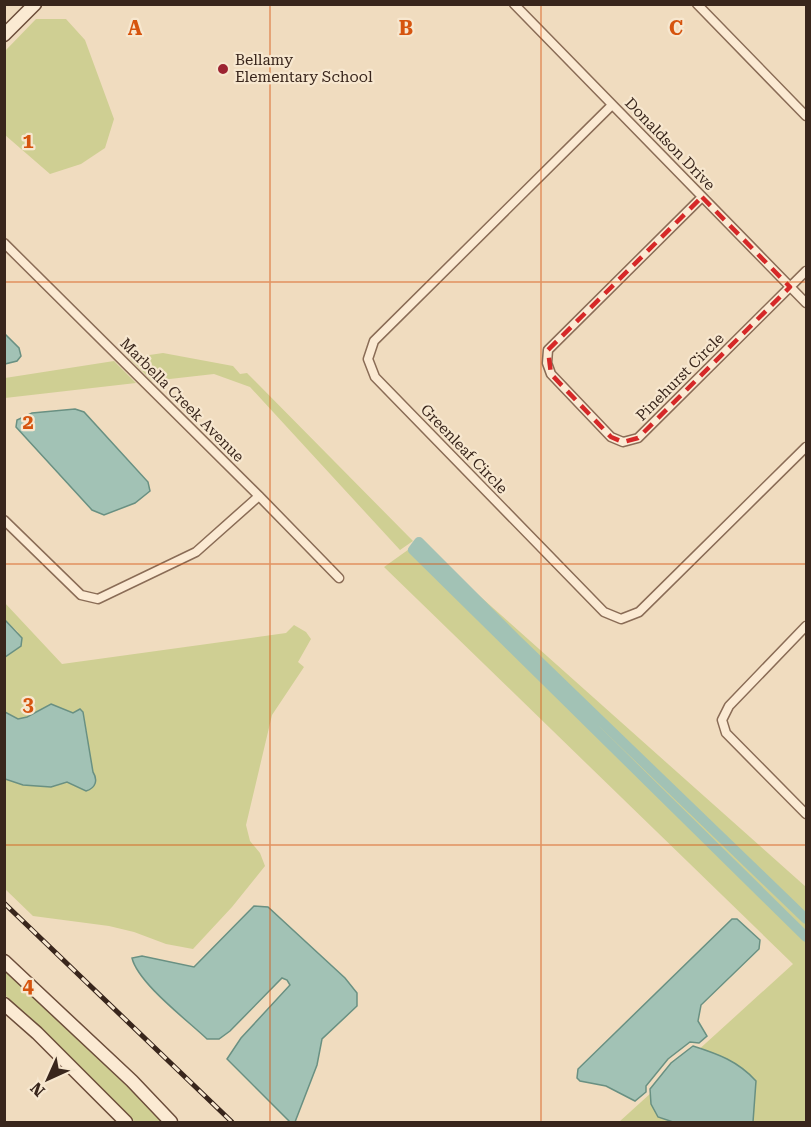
<svg xmlns="http://www.w3.org/2000/svg" width="811" height="1127" font-family="'Roboto Serif',serif">
  <style>
    .green { fill: #cfcf93 }
    .water { fill: #a2c2b5; stroke: #699082; stroke-width: 1.5 }
    .lines { fill: none; stroke-linecap: round; stroke-linejoin: round }
    .canal { stroke: #a2c2b5; stroke-width: 10 }
    .street-casing { stroke: #8a6c56; stroke-width: 11 }
    .secondary-casing { stroke: #6c4d3a; stroke-width: 15 }
    .street { stroke: #fbead3; stroke-width: 8 }
    .secondary { stroke: #fbead3; stroke-width: 12 }
    .rail-casing { stroke: #39261c; stroke-width: 5 }
    .rail { stroke: #f7e7cf; stroke-width: 3; stroke-dasharray: 9; stroke-linecap: butt }
    .marked { fill: none; stroke: #d62828; stroke-width: 4.5; stroke-dasharray: 12 8; stroke-linejoin: round }
    .grid { fill: none; stroke: #d6540e; stroke-width: 1.5; stroke-opacity: 0.55 }
    .poi-dot { fill: #9c2331; stroke: #f7e7cf; stroke-width: 2 }
    .labels { text-anchor: middle; stroke-width: 4.5; stroke-linejoin: round; paint-order: stroke }
    .poi-label { font-size: 15px; fill: #39261c; stroke: #f7e7cf; text-anchor: start }
    .street-label { font-size: 15px; fill: #39261c; stroke: #f7e7cf }
    .grid-label { font-size: 20px; text-anchor: middle; font-weight: bold; fill: #d6540e; stroke: #f7e7cf; stroke-width: 4.5; stroke-linejoin: round; paint-order: stroke }
  </style>
  <rect width="100%" height="100%" fill="#f0dcbf"/>
  <path class="green" d="M36,19H66L85,40L114,119L105,148L81,164L50,174L5,135V51Z
    M163,353L233,366L240,374L247,373L413,541L400,550L250,387L214,374L152,381L129,358Z
    M114,361L136,383L5,398V378Z
    M419,542L806,887V1122H619L793,964L384,567Z
    M4,602L62,664L286,633L294,625L306,632L311,639L298,662L304,667L272,715L246,825L250,841L260,853L265,866L232,907L193,949L166,944L134,932L109,926L33,916L5,889V779L23,785L51,787L67,782L86,791L96,783V777L93,772L88,750L87,731L73,713L51,704L27,717L18,719L5,712V657L21,646L18,632L5,620Z
    M4,968L164,1122H135L5,995Z"/>
  <path class="water" d="M4,333L19,348L21,356L17,361L5,364Z
    M75,409L84,412L148,482L150,491L135,503L104,515L92,510L16,427L17,420L32,413Z
    M5,620L22,638L21,646L5,657Z
    M51,704L73,713L80,709L83,712L93,772C98,780 96,788 86,791L67,782L51,787L23,785L5,779V712L18,719L27,717Z
    M254,906L268,907L345,978L357,993V1006L322,1039L317,1065L295,1122H290L227,1059L241,1038L290,985L287,980L282,978L230,1031L219,1039H207C187,1020 138,983 132,958L142,956L194,967Z
    M732,919H737L760,940L759,949L701,1005L698,1021L707,1036L699,1043L690,1042L668,1059L646,1086V1092L635,1101L606,1086L580,1081L577,1078L578,1069Z
    M693,1046C718,1054 738,1061 756,1081L753,1122H673L658,1117L651,1104L650,1089L671,1063Z"/>
  <g class="lines">
    <path class="canal" d="M806,919L516,639L419,542L413,550L806,937"/>
    <defs>
      <path id="street" d="M514,4L806,303
        M697,4L806,116
        M612,105L374,341L368,359L375,377L604,612L621,619L639,612L806,447
        M702,197L548,350L547,363L551,374L611,437L623,442L638,438L806,271
        M4,243L259,496L339,578
        M4,520L81,595L98,599L196,552L259,496
        M806,626L729,706L722,720L726,733L806,814"/>
      <path id="secondary" d="M4,35L35,4
        M4,961L132,1081L171,1122
        M4,1004L37,1033L126,1122"/>
    </defs>
    <use href="#street" class="street-casing"/>
    <use href="#secondary" class="secondary-casing"/>
    <use href="#street" class="street"/>
    <use href="#secondary" class="secondary"/>
    <defs>
      <path id="rail" d="M4,903L232,1122"/>
    </defs>
    <use href="#rail" class="rail-casing"/>
    <use href="#rail" class="rail"/>
  </g>
  <path class="marked" d="M702,197L790,287L638,438L623,442L611,437L551,374L548,350Z"/>
  <path class="grid" d="M270,4V1122M541,4V1122M4,282H806M4,564H806M4,845H806"/>
  <circle class="poi-dot" cx="223" cy="69" r="6"/>
  <g class="labels">
    <g class="poi-label">
      <text x="235" y="65">Bellamy<tspan x="235" dy="17">Elementary School</tspan></text>
    </g>
    <g class="street-label">
      <text transform="translate(670 144) rotate(46)" y="5">Donaldson Drive</text>
      <text transform="translate(680 377) rotate(-45)" y="5">Pinehurst Circle</text>
      <text transform="translate(182 400) rotate(45)" y="5">Marbella Creek Avenue</text>
      <text transform="translate(464 449) rotate(46)" y="5">Greenleaf Circle</text>
    </g>
  </g>
  <g class="grid-label">
    <text x="135" y="35">A</text>
    <text x="406" y="35">B</text>
    <text x="676" y="35">C</text>
    <text x="28" y="148">1</text>
    <text x="28" y="429">2</text>
    <text x="28" y="711">3</text>
    <text x="28" y="993">4</text>
  </g>
  <rect width="811" height="1127" fill="none" stroke="#39261c" stroke-width="12"/>
  <g transform="translate(48 1079) rotate(225)" stroke="#f7e7cf" stroke-width="4.5" paint-order="stroke">
  <path d="M0-4.5L10 22L0 15L-10 22Z" fill="#39261c"/>
  <text y="-9" font-size="16" font-weight="bold" text-anchor="middle" fill="#39261c">N</text>
  </g>
</svg>
